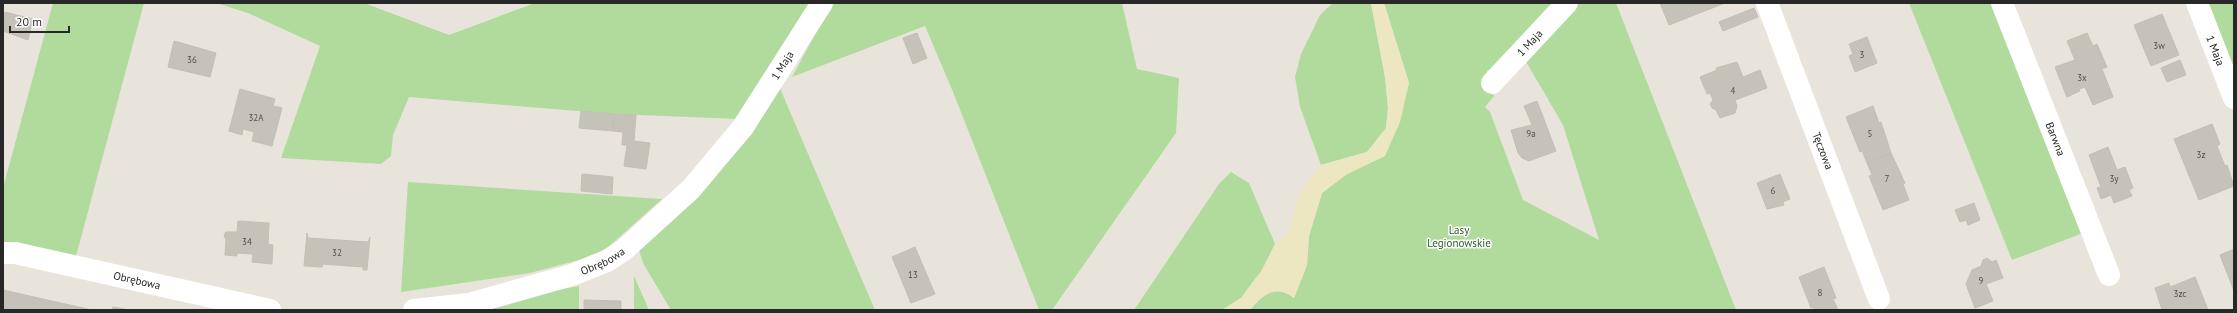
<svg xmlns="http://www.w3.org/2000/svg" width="2237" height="313" font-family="'PT Sans',sans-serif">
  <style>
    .green { fill: #b0db9d }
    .sand { fill: #ece6c1 }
    .building { fill: #c5c2ba; stroke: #c4bfb5 }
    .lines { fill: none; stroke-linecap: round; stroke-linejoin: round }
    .street { stroke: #fff; stroke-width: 22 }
    .labels { text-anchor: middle; stroke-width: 3; stroke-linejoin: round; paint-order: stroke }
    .number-label { font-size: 9px; fill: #4f4e4c }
    .street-label { font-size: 11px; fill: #282828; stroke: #fff }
    .park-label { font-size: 11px; fill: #2b5d21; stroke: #fff }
  </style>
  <rect width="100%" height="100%" fill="#e9e4db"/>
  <path class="green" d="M53,3H144L75,260L3,247V188Z
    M216,3H364L449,35L535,3H811L739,119L614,114L409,97L393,135L391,156L381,164L281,158L320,46L248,13Z
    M832,3H1122L1137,69L1179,78L1176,133L1052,310H1039L953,92L925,26L792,77Z
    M1333,3H1371L1385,77L1388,108L1386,128L1367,152L1321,165L1300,107L1295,77L1301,54L1320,15Z
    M1384,3H1562L1511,58L1487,71L1486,87L1494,96L1485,107L1490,112L1523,200L1599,240L1563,125L1525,60L1574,3H1616L1736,310H1250C1263,295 1275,284 1294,298L1307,265L1309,236L1322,193L1347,174L1385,156L1409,83Z
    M1909,3H1992L2083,233L2012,260Z
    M2208,3H2234V68Z
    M779,86L875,310H671L644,265L639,250L713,178L752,134Z
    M1231,172L1249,183L1275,244L1262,270L1241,298L1222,310H1134L1219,184Z
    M408,182L662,199L606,249L579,260L530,273L401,292Z
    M634,276L649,310H634Z
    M579,286V310H474L477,305Z"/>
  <path class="sand" d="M1371,3H1384L1409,83L1400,122L1385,156L1347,174L1322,193L1309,236L1307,265L1294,298C1275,284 1263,294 1250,310H1222L1241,298L1262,270L1275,244L1290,231L1296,203L1304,187L1321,165L1367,152L1386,128L1388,108L1385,77Z"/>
  <path class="building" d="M1660,3H1725L1669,25Z
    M1754,8L1758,17L1723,31L1719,22Z
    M5,12L33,19L28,40L3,31Z
    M2162,14L2179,55L2151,66L2134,25Z
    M917,33L927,58L913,64L903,38Z
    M2087,33L2093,46L2097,44L2107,67L2102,69L2113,97L2093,105L2085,87L2079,89L2080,91L2067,97L2055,67L2075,60L2067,41Z
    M1867,37L1877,63L1855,72L1849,56L1853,54L1849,44Z
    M174,41L216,53L210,77L168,67Z
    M2180,60L2186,75L2167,82L2161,68Z
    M1737,62L1743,77L1760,70L1767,88L1735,100L1737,106L1735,113L1720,118L1716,110L1712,108L1710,104L1713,100L1710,93L1707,94L1700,77L1717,70L1716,68Z
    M240,89L275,99L273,106L282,108L272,146L252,141L254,132L243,129L242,135L229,131Z
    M1537,101L1556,151L1529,161L1522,158L1518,153L1511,130L1532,125L1524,106Z
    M1873,106L1879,123L1881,122L1891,153L1867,163L1862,151L1860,152L1846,117Z
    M581,111L614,114L613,131L579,128Z
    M614,114L636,115L634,141L650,143L646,169L624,166L627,145H622L623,132L613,131Z
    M2212,124L2220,144L2217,146L2225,166L2227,165L2234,186L2199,200L2174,139Z
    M2108,147L2117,170L2125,167L2133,188L2129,190L2132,196L2114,203L2111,195L2101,199L2097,188L2101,187L2089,155Z
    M1891,153L1905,183L1903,184L1909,200L1883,210L1869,176L1872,175L1867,163Z
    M582,174L613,177L612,194L581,191Z
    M1780,174L1790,199L1783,202L1784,205L1767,209L1757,183Z
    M1974,203L1980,220L1968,225L1966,220L1960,222L1955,210Z
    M238,221L269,223L268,244L273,245L272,264L252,262L253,254L237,253V256L225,255L226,240L224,235L226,232H237Z
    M307,233L308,238L368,242L370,237L367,270H363V267L323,264L322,267L304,266Z
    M915,247L935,294L911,303L892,257Z
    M2234,249V276L2229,278L2220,255Z
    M1987,258L1992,262L1996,260L2003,278L1986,284L1993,301L1975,308L1966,284L1972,270L1981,266L1983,260Z
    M1824,267L1836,298L1833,299L1838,310H1815L1813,307L1811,308L1799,277Z
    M2234,276V291L2229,278Z
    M2195,277L2208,310H2162L2155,288L2169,283L2170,287Z
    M3,290L92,310H3Z
    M584,300L621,301V310H584Z
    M113,307L130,310H112Z"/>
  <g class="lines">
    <g class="street">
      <path id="s1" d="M1767,3L1879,299"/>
      <path id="s2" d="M2002,3L2109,275"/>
      <path id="s3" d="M2197,3L2234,98"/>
      <path id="s4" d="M1492,83L1567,3"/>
      <path id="s5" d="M3,253H15L270,310"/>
      <path id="s6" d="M414,310L469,304L572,275L607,261L625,249L691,189L743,127L822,3"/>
    </g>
  </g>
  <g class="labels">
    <g class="number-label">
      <text x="2159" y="49">3w</text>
      <text x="1862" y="58">3</text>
      <text x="192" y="63">36</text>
      <text x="2082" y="81">3x</text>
      <text x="1733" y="94">4</text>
      <text x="256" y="121">32A</text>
      <text x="1531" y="137">9a</text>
      <text x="1870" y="137">5</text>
      <text x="2201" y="158">3z</text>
      <text x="1887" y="182">7</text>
      <text x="2114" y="182">3y</text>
      <text x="1773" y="194">6</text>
      <text x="247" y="245">34</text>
      <text x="337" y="256">32</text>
      <text x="913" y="278">13</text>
      <text x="1981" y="284">9</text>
      <text x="1820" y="296">8</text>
      <text x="2180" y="297">3zc</text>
    </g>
    <g class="street-label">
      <text dy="4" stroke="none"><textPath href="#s4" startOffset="55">1 Maja</textPath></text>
      <text dy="4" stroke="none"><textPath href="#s3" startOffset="51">1 Maja</textPath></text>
      <text dy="4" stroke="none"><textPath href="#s6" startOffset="465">1 Maja</textPath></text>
      <text dy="4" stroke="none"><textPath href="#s2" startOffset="146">Barwna</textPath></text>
      <text dy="4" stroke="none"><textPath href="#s1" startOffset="158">Tęczowa</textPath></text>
      <text dy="4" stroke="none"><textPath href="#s6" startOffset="196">Obrębowa</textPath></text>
      <text dy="4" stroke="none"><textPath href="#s5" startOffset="137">Obrębowa</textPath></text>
    </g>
    <g class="park-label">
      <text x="1459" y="234">Lasy<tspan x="1459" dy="13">Legionowskie</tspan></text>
    </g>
  </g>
  <rect width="2237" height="313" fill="none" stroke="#282828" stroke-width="8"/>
  <path d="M10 26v6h59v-6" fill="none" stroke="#282828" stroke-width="2"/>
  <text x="16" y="26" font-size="12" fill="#282828" stroke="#ffffff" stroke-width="3" paint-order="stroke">20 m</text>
</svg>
